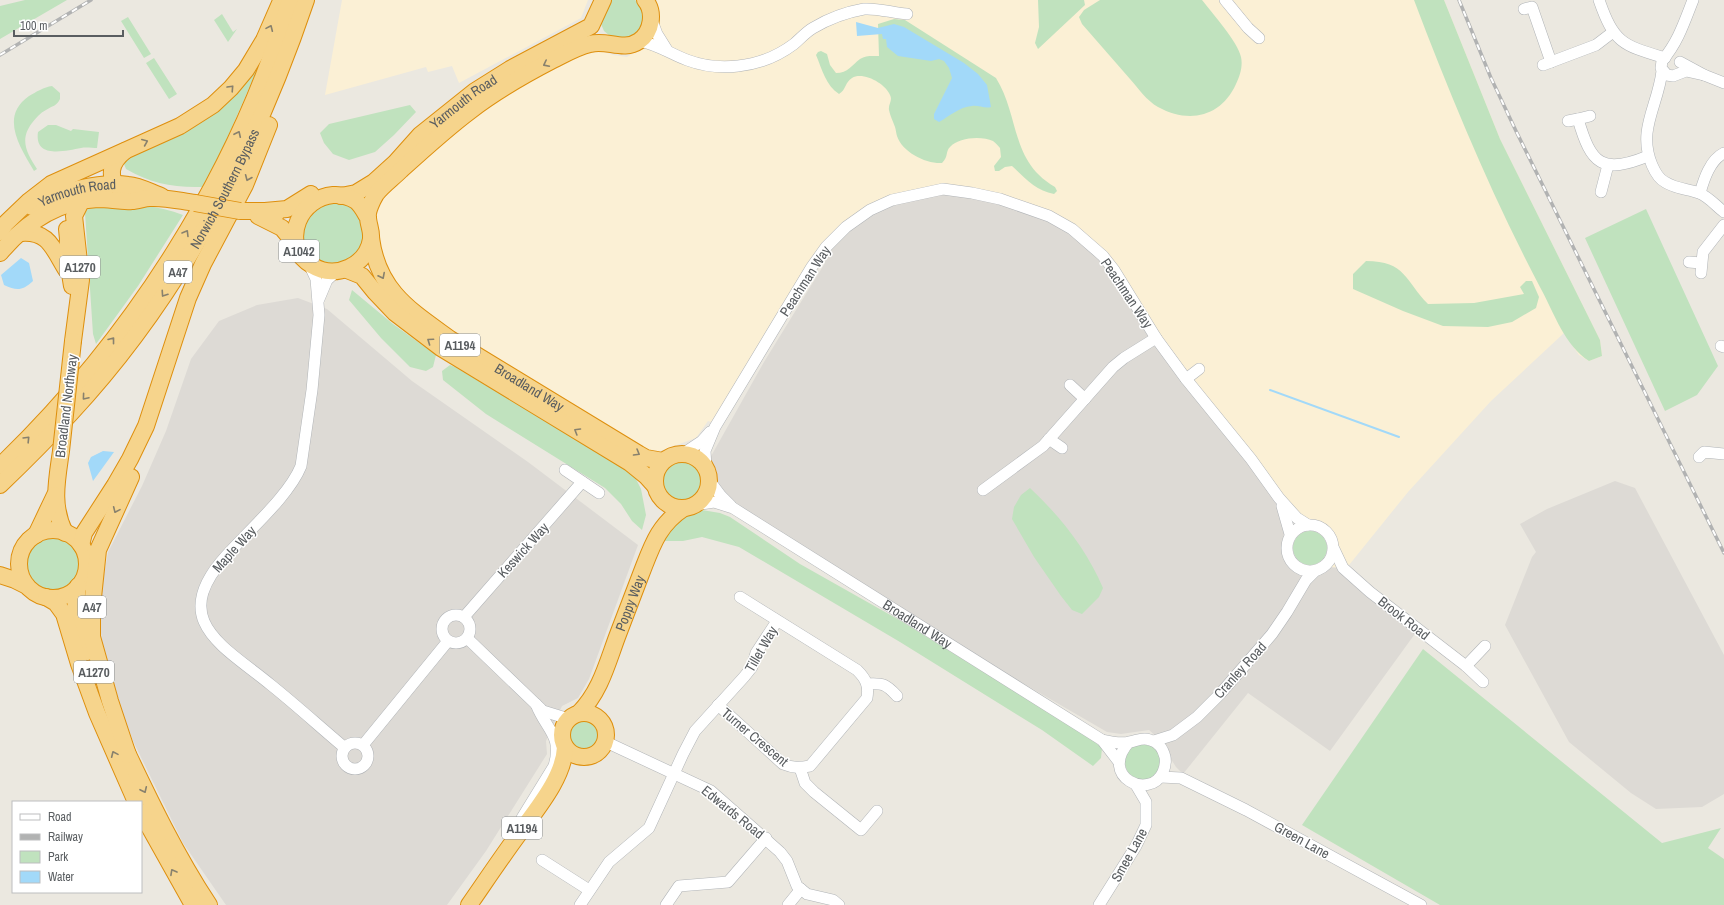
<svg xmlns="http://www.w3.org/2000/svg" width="1724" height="905" font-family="'Archivo Narrow',sans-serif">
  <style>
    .commercial { fill: #fbf0d5 }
    .industrial { fill: #dddad5 }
    .green { fill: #c0e2be }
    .water { fill: #a2d9f9 }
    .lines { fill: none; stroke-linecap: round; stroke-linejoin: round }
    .stream { stroke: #a2d9f9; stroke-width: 2 }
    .minor-casing { stroke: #b1b4b7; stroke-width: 12 }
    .highway-casing { stroke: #de8f0d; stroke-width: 18 }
    .minor { stroke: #fff; stroke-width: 11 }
    .highway { stroke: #f6d48c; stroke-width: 16 }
    .rail-casing { stroke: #b1b2b2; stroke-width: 3.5 }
    .rail { stroke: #fff; stroke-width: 2; stroke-dasharray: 6; stroke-linecap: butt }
    .highway-bridge-casing { stroke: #de8f0d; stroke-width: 18; stroke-linecap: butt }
    .highway-bridge { stroke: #f6d48c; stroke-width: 16 }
    .oneway { stroke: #88816d }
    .labels { text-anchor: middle; stroke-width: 3; stroke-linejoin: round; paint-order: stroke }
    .shield { fill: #fff; stroke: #8b8e90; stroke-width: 1 }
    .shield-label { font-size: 13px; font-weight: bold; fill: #595d60 }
    .street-label { font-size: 14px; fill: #595d60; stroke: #fff }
  </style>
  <rect width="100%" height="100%" fill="#ebe8e0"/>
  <path class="commercial" d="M342,0H588L581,18L459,83L452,66L428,72L426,67L325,95Z
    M657,0H1444L1500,139L1600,340L1602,356L1589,361L1579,355L1564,333L1491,401L1408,492L1345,570L1343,568L1325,567L1331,559L1334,549L1332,540L1327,532L1320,527L1308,525L836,236L717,424L708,421L696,438L660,451L653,452L637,444L450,329L411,299L396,285L382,260L377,234L376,214L379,201L447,136L507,92L589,50H599L613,55L627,57L636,51L648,48L661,33L655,5Z"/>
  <path class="industrial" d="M972,193L1072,229L1126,287L1279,498L1290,534L1287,543V554L1293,565L1307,572L1315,571L1325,567L1343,568L1417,631L1330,751L1248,693L1183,774L1176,767L1169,756L1168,747L1149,730L1121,734L1107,732L1012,677L735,504L722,491L717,482L710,458L764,362L825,263L826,247L846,227L918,194Z
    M298,298L327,309L412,381L528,462L638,545L589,679L578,698L562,706L546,741L547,754L486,851L447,905H226L183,843L133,741L108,673L102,647L99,603L108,552L142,486L166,431L191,359L219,321L257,305Z
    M1615,481L1635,488L1724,655V794L1702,807L1656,809L1631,793L1569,742L1505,625L1532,557L1536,552L1520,524L1547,509Z"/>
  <path class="green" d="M25,0H67L0,39V6Z
    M611,0H635L639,3L645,15L642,30L631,39L610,36L604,31L601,24V17Z
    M1038,0H1084L1085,5L1038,49L1035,43L1039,27Z
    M1100,0H1202C1212,13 1238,42 1241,57C1243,66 1240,76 1236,84C1221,117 1189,124 1158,107C1147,101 1138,88 1130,79C1114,61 1098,42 1082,24L1079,17L1084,10Z
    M1414,0H1444L1500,139L1600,340L1602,356L1589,361C1565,346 1554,313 1541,289C1492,196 1451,98 1414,0Z
    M222,14L233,32L237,29L228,42L214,20Z
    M128,17L151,54L144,58L121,21Z
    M894,19L905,20L996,78C1020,117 1010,161 1055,187L1057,191L1054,194C1036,191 1025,178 1012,166L1005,167L999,171H995L994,166L1001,157L1000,148C998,146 996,143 993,141C982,136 959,137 950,147C945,152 949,156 942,163C926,164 902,152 897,136C896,133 896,130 895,127C893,121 890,116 889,110C888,104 893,101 890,95C886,84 863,71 852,78C845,82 846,90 839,94C826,86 822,69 816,55L818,52L821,51L827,54L830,65L836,73C848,73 852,65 860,59C866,55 873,56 879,56L878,24Z
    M263,56L219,157L202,187C174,188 150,183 126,169L124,164L127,158L148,146Z
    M154,58L177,94L169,99L146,63Z
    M52,86L60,93V99C57,106 52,106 46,110C40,113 36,118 32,123C19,140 27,153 37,169L34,171C19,146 0,116 29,96C36,92 44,87 52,86Z
    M410,105L416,112L394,135L375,152L349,160L333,154L324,143L320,133L329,124Z
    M48,125H56L71,131L73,129L99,132L97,148C92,148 86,147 81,148C65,151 34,159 38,132Z
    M331,200C346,204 363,209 364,227C364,231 366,238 364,242C351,276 303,271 302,233C301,227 301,221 305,216C309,211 325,204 331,200Z
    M107,202C132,205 159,205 183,215L138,286L96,344L93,334L85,213L91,205Z
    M1646,209L1718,366L1697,395L1665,411L1585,238Z
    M1366,261C1406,261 1405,281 1428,304L1474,303L1524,294L1520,287L1526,281H1532L1539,297L1536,308L1512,322L1488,327L1443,326L1403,311L1353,289V274Z
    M352,290L393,324L436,355L433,367L426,371L410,367L381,338L349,300Z
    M450,365L455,367L618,463L634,475L641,489L646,515L642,530L632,521L621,504L605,488L486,414L443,380L442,371Z
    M660 481a21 21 0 1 1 42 0a21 21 0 1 1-42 0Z
    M1030,488C1060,516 1087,550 1103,588L1099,597L1082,614L1072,610L1061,596L1034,557L1012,519L1014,507L1021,495Z
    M702,510L720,513L730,517L800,564L901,621L1088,736L1102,748L1101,758L1093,766L1042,730L900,642L739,547L702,537L683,541H664C671,521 684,517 702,510Z
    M1293 548a17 17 0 1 1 34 0a17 17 0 1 1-34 0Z
    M24 565a28 28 0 1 1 56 0a28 28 0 1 1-56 0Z
    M1423,649L1662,843L1721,828L1708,848L1724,859V905H1440L1302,825Z
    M569 735a16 16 0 1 1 32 0a16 16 0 1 1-32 0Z
    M1125 762a18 18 0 1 1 36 0a18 18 0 1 1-36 0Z"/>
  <path class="water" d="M856,22L878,28L894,24L904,27L964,63L978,74L987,85L991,107C985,109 978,105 972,106C959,107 950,116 939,122L934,119V114L952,78L949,68L944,61L939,59L931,61L898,56L887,47L886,39H883L882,34L857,36Z
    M21,258L29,263L33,281C22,291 17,291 4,285L1,275Z
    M103,451L114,452L93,481L88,463L91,457Z"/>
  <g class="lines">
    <path class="stream" d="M1270,390L1399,437"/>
    <defs>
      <g id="minor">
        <path d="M1225,0L1248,28L1259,38"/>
        <path d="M1599,0C1614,43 1622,45 1665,58"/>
        <path d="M1693,0C1684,23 1678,42 1662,61L1661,68L1667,75L1673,76L1686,71L1704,75"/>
        <path d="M1524,9L1532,7L1551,62"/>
        <path d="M651,18L657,34L667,50"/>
        <path d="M639,41C657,44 671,54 687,60C703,66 721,68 738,66C758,64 778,56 794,44C800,39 806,32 813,28C828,19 847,12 864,9C879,8 892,13 907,14"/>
        <path d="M1680,62L1704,75L1724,83"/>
        <path d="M1543,65L1596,45L1613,32"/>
        <path d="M1662,71C1658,106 1637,130 1652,165C1655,172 1659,179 1665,182C1676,189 1688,189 1699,193C1709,197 1716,206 1724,212"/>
        <path d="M1590,116L1578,119C1591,164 1602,175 1648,156"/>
        <path d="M1568,121L1578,119"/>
        <path d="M1601,192L1608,165"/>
        <path d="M1700,193C1704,179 1710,160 1724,153"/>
        <path d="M1689,262L1701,263"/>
        <path d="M309,264L316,279L319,315L312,390L301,466C289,496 248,531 226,556C167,621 224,646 271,685C296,705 320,727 345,748"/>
        <path d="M1701,273L1703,252L1724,225"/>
        <path d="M319,299L327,280L336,272"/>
        <path d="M1721,346L1724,347"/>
        <path d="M1186,379L1199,369"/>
        <path d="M1070,385L1085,399"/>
        <path d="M1049,439L1062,448"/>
        <path d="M684,453L702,441L710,432"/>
        <path d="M1699,457L1704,452L1724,454"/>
        <path d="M706,467L705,451L715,427L811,268L826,247L846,227L870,210L892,200L943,189L972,193L1000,199L1049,216L1072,229L1103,256L1114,270L1156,338L1186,379L1251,459L1279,498L1297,518L1308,525"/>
        <path d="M565,470L599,493"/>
        <path d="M709,480L721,496L731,506"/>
        <path d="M983,490L1043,446L1113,367L1124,358L1156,338"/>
        <path id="s1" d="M695,505L714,502L733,508L1102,740L1119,762"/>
        <path d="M1282,506L1290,534"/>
        <circle cx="1310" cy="548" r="23"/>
        <path d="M1334,549L1343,568L1370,592L1466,666L1483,682"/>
        <circle cx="456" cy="629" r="14"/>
        <path d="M464,617L582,482"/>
        <path d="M467,638L541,709"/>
        <path d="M1466,666L1485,646"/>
        <path d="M867,684C883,683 886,684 897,696"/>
        <path d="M718,705L783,764C793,768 799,768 810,766L867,698C869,685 866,679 857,670L740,597"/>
        <path d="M543,711L569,719"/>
        <path d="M1102,740C1111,742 1120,744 1129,742C1137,741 1142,737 1150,740C1158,742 1163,749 1165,757C1166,762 1165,767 1163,772C1150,801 1098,777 1129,742"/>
        <path d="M1154,741L1173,735L1197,717L1220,694L1272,634L1287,612L1306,580L1315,571"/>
        <path d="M606,742L711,791L780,852L787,861L797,886L807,894L833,900L839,905"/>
        <circle cx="355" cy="756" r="13"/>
        <path d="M363,745L448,641"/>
        <path d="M800,768L805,783L814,792L861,830L877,811"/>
        <path d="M1161,777L1181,778L1246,810L1421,905"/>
        <path d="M522,818L554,766C563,735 546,730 536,704"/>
        <path d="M542,860L589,890"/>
        <path d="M580,905L609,862L649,828L683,754L695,731L744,677L752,667L756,653L777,621"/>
        <path d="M666,905L679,886L728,882L766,838"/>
        <path d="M788,905L801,889"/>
        <path d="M1099,905L1136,846L1146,825V802L1136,785"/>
      </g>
      <g id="highway">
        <path d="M123,191C105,178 111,162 125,151"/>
        <path id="s2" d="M341,196L356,193L374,182L395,163L420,135L475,91L510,69L591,26L603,0"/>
        <path id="s3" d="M32,207C54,192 102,181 128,185C140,186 150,192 161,196"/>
        <path d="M240,211H265L276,214"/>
        <path d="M265,211L287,209L311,194"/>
        <path d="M258,216L282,228L296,245"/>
        <path d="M367,216C364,211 361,205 356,201C326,182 289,211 296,245C297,254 306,262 313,266C336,280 367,265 371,239C372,231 368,224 368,217C367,211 373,199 376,194C383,185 393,178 401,170C423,150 446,129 470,111C496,91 524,75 553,60C565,54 577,47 590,44C607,39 623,52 639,41C652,32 655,12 645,0"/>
        <path d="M67,229L68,239L67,255L72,286"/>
        <path d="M0,232L5,224L29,201L51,184L180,126L213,105L231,88L246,70L264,40L281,1"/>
        <path d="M20,233C49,230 53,249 67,271"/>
        <path id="s4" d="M371,238C378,291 410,310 450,339L639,454L646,458L663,461"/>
        <path d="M0,253C26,222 58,201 98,199C110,199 121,202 132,201C138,201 144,198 150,198C165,197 180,201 195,203"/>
        <path d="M347,270L362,276L375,292L395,313L441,348L630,463L646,476L655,486"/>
        <path d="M73,341L81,280L74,216L81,202"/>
        <path d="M61,451C57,480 51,505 65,533"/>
        <circle cx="682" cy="481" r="27"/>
        <path d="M0,466C132,339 237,176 290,0"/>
        <path id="s5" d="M0,485C24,462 48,438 70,414C179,297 255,151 306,0"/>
        <circle cx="53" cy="564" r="34"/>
        <path d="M36,535L55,495"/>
        <path d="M81,545L84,533L115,485L130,459L146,426L188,298L203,264L245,185L269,125"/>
        <path d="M0,575L15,580L25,585"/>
        <path d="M78,586L75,610L87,652"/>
        <path d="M46,597L56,603L64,614L79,664L97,713L136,802"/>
        <circle cx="584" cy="735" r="22"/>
        <path id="s6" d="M579,713C600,692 607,664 617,637C625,616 633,595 641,574C652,546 658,525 684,508"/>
        <path d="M124,746C150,801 176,855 209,905"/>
        <path d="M128,755L110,701L92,637V607L98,550L131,477"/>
        <path d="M141,812L193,905"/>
        <path d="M469,905C485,882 501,858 518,835C535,811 564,778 565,747"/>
      </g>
    </defs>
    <use href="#minor" class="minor-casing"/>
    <use href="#highway" class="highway-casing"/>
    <use href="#minor" class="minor"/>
    <use href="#highway" class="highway"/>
    <defs>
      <path id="rail" d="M1459,0L1491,78L1516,131L1724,553
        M0,55L91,0"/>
    </defs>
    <use href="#rail" class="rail-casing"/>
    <use href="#rail" class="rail"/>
    <defs>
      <path id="highway-bridge" d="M195,203L240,211
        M61,451L73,341"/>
    </defs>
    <use href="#highway-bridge" class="highway-bridge-casing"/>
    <use href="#highway-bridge" class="highway-bridge"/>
  </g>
  <defs><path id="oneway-chevron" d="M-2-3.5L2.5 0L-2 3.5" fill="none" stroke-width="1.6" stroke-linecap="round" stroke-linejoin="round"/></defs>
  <g class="oneway">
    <use href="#oneway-chevron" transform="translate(270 28) rotate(-66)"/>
    <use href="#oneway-chevron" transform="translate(546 64) rotate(153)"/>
    <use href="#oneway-chevron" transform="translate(231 88) rotate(-47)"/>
    <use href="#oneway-chevron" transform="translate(238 134) rotate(-65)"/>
    <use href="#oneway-chevron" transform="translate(145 142) rotate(-23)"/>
    <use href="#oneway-chevron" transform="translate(248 178) rotate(113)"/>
    <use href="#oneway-chevron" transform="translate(186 233) rotate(-59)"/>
    <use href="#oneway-chevron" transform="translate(382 276) rotate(63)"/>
    <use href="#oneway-chevron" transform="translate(164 294) rotate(124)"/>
    <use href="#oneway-chevron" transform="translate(112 340) rotate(-52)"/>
    <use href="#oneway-chevron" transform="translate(430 341) rotate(-145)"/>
    <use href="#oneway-chevron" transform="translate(85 397) rotate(130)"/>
    <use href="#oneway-chevron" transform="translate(577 431) rotate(-149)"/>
    <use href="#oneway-chevron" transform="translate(27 439) rotate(-46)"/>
    <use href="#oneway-chevron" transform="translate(637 453) rotate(30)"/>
    <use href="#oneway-chevron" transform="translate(116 510) rotate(114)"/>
    <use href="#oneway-chevron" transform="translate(114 754) rotate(-114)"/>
    <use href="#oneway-chevron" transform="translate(144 790) rotate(65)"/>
    <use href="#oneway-chevron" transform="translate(173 872) rotate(-119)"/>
  </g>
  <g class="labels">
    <g class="shield">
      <rect x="279" y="240" width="40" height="22" rx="3"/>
      <rect x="60" y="256" width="40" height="22" rx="3"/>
      <rect x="164" y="261" width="28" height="22" rx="3"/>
      <rect x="440" y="334" width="40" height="22" rx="3"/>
      <rect x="78" y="596" width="28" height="22" rx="3"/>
      <rect x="74" y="661" width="40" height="22" rx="3"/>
      <rect x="502" y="817" width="40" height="22" rx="3"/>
    </g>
    <g class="shield-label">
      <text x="299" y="256">A1042</text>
      <text x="80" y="272">A1270</text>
      <text x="178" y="277">A47</text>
      <text x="460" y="350">A1194</text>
      <text x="92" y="612">A47</text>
      <text x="94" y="677">A1270</text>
      <text x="522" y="833">A1194</text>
    </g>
    <g class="street-label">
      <text dy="5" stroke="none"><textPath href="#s2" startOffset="157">Yarmouth Road</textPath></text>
      <text dy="5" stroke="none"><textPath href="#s5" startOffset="374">Norwich Southern Bypass</textPath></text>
      <text dy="5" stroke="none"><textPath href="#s3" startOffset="48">Yarmouth Road</textPath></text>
      <text transform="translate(805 281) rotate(-57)" y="5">Peachman Way</text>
      <text transform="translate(1127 293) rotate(56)" y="5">Peachman Way</text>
      <text dy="5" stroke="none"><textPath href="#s4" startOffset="226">Broadland Way</textPath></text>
      <text transform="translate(66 406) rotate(-83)" y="5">Broadland Northway</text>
      <text transform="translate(234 549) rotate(-48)" y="5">Maple Way</text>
      <text transform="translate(523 550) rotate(-48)" y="5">Keswick Way</text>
      <text dy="5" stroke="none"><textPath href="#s6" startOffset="122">Poppy Way</textPath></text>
      <text transform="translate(1404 618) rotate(38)" y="5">Brook Road</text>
      <text dy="5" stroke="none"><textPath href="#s1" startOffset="257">Broadland Way</textPath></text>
      <text transform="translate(761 649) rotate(-60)" y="5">Tillet Way</text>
      <text transform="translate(1240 670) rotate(-48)" y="5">Cranley Road</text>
      <text transform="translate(755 737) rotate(40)" y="5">Turner Crescent</text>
      <text transform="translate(733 812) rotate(39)" y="5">Edwards Road</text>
      <text transform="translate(1302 840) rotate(29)" y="5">Green Lane</text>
      <text transform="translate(1129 855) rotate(-61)" y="5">Smee Lane</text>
    </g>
  </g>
  <rect x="12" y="801" width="130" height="92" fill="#ffffff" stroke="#bdbebf"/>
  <rect x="20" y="814" width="20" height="6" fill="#ffffff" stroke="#bdbebf"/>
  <text x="48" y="821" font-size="12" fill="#595d60">Road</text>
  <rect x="20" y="834" width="20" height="6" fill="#b1b2b2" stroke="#bdbebf"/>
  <text x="48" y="841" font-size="12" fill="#595d60">Railway</text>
  <rect x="20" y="851" width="20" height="12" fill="#c0e2be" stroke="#bdbebf"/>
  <text x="48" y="861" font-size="12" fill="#595d60">Park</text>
  <rect x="20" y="871" width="20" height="12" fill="#a2d9f9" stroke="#bdbebf"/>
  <text x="48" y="881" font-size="12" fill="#595d60">Water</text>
  <path d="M14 30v6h109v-6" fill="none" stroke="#595d60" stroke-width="2"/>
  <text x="20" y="30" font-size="12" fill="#595d60" stroke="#ffffff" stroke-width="3" paint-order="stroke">100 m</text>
</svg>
